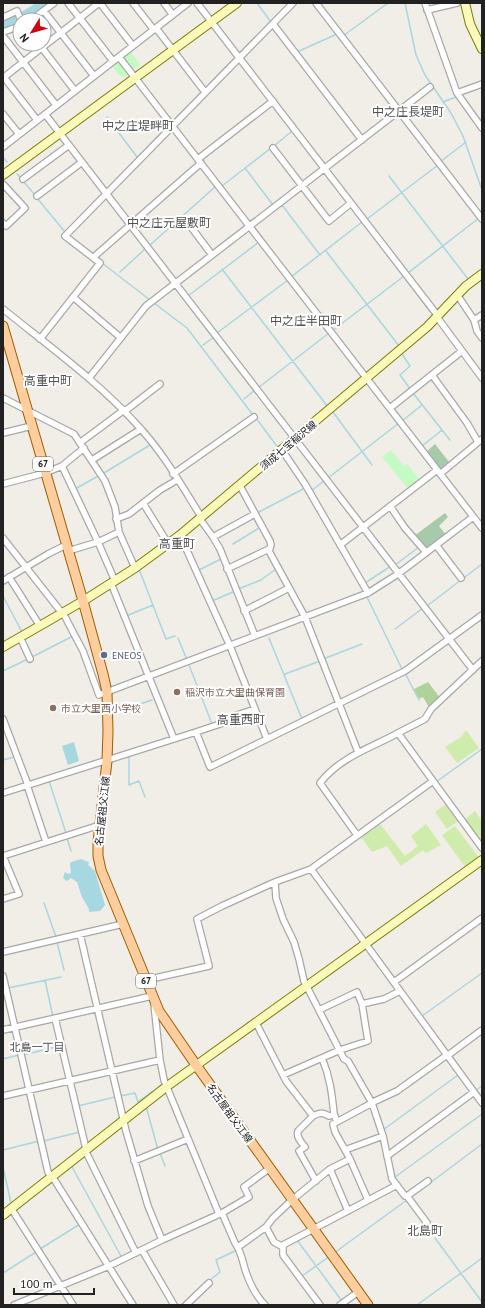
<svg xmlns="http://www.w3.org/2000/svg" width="485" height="1308" font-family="'PT Sans','Noto Sans JP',sans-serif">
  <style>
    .grass { fill: #d0ecac }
    .forest { fill: #afd29b }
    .cemetery { fill: #a7cbaa }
    .park { fill: #c4fbc5 }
    .water { fill: #a7d7e0 }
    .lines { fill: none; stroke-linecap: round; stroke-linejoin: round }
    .stream { stroke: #a7d7e0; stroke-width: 1.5 }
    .street-casing { stroke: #a8a8a8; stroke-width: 8 }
    .secondary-casing { stroke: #7a7e01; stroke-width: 10 }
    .primary-casing { stroke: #9e5e00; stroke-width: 11 }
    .street { stroke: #fff; stroke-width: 5.5 }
    .secondary { stroke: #fcfabb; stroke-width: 8 }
    .primary { stroke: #ffce9f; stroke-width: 9 }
    .service-dot { fill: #5c6f8a; stroke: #fff; stroke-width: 1.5 }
    .education-dot { fill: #8d6e63; stroke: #fff; stroke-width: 1.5 }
    .labels { text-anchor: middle; stroke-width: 4; stroke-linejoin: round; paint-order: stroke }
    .shield { fill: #fff; stroke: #646464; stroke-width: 1 }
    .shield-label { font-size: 9px; font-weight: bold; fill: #212121 }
    .street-label { font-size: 10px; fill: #212121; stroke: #fff }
    .service-label { font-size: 10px; fill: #4e5e75; stroke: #fff; text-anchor: start }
    .education-label { font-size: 10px; fill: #785e54; stroke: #fff; text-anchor: start }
    .neighbourhood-label { font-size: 11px; fill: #545454; stroke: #fff }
    .quarter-label { font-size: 12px; fill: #545454; stroke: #fff }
  </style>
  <rect width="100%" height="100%" fill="#f1ede7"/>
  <path class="grass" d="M466,730L479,748L457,763L445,747L461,737Z
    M448,803L460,820L447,829L435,812Z
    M475,811L482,821V845L464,820Z
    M380,824L405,856L418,846L411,836L426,824L441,845L426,853L423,850L401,866L387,846L372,852L361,837Z
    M455,826L480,859L466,868L442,835Z"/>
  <path class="forest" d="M428,682L441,699L430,709L423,697L419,699L414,689Z"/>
  <path class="cemetery" d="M435,444L449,462L440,469L426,452Z
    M445,513L448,517L439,526L446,535L426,550L414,536Z"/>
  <path class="park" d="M130,51L140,64L132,71L123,59V57Z
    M118,60L129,72L124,77L120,76L111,65Z
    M391,450L404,466L407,464L420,480L408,489L382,457Z"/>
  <path class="water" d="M36,3H50L28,19L20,20V23L3,29V19L20,13Z
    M74,742L79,761L68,765L62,746Z
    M81,859L89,862L88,865L95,871L105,905L100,911L89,912V909L82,897L77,882L71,878L67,881L63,878L65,872L68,874L71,873L70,864L71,862Z"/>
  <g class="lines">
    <path class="stream" d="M257,3L271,22
      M405,3L416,55L425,75L451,113L463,136L482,190
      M343,36L388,3
      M297,52L337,34
      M211,83L214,80
      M443,102L456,97
      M107,117L137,157
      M174,120L194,100
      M274,146L292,131
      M3,157L7,162
      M440,162L466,142
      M245,168L273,205
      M17,174L21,178
      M389,176L468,279
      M23,181L35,195
      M222,186L271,148
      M106,190L169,125
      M37,198L65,232
      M277,208L282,205L320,255
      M358,216L432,314
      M367,219L438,165
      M67,230L103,193
      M149,246L216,186
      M326,251L399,346
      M102,263L150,300
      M222,269L328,407
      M120,272L146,248
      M408,273L479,218
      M291,277L362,222
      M188,296L259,242
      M154,303L187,328L253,415
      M332,331L404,276
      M217,333L288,280
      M203,345L214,337
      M402,354L410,366L400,375L411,390
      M258,388L329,333
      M413,393L442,430L450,440
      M244,399L255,390
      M333,412L372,465
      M256,418L279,449
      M402,421L422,405
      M422,446L442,430
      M104,473L150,445
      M328,478L399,423
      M75,489L100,475
      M311,491L324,481L323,480
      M257,513L305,488
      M184,537L192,555
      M233,544L259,528L255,521
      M395,565L419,547
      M139,569L166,639L175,636
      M199,570L221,559
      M365,583L391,566
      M238,589L261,580L276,569
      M3,596L22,632
      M367,597L403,671
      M212,601L233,592
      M427,606L482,564
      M126,616L153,605
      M395,629L423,608
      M178,638L187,660
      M269,638L302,719
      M32,657L73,636
      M323,659L362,644
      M189,665L212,724
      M3,671L28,659
      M405,673L419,700
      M285,674L320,661
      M112,713L152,700
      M174,736L200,728
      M153,743L171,737
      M146,745L149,744
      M129,756V785L139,781L145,797
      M3,760L14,757
      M49,781L66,833
      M436,782L482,749
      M408,802L418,795
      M397,810L406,804
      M360,837L392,814
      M67,838L71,851
      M315,870L357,839
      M437,898L446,890
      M44,903L56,937
      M422,908L433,901
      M406,919L417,912
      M390,931L404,921
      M379,939L387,933
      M57,942L64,970
      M370,945L375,942
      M341,966L366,948
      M45,980L53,1017
      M318,983L339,968
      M8,988L61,977
      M422,1016L482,973
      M23,1055L60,1046
      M3,1059L19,1055
      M156,1089L161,1085
      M476,1090L482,1086
      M120,1096L135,1093L138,1102L153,1091
      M78,1106L115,1097
      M146,1106L158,1150
      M383,1130L458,1075
      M43,1141L80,1132
      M3,1150L39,1141
      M160,1153L165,1166
      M71,1165L122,1258
      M3,1167L11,1203
      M395,1177L482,1114
      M430,1183L482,1144
      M15,1209L27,1228
      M425,1224L433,1235
      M435,1238L482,1302
      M297,1240L342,1301
      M40,1249L80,1224
      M334,1253L407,1200
      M463,1272L482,1258
      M3,1273L36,1252
      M302,1276L330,1256
      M209,1281L220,1272L216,1260L237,1250
      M180,1305L185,1303
      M417,1305L461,1273"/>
    <defs>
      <path id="street" d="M68,3L113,61
        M100,3L133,46
        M133,3L154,30
        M164,3L173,15
        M197,3L438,316
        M316,3L482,219
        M425,3L457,93L482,128
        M427,10L457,3
        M44,11L94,76
        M3,16L4,17L17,11L21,20
        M31,20L54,3
        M273,24L362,140
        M156,28L205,92
        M3,32L20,26
        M3,36L56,105
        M39,44L75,91
        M119,57L482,528
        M3,76L37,120
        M3,78L99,3
        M457,93L482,84
        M3,114L19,134
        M45,114L473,670
        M3,147L188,3
        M273,148L329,221L351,203
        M198,159L273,101
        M23,179L69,145
        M3,184L25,208L6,226L3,223
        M37,196L82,162
        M188,223L212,255
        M96,255L201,163
        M458,296L474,320
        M73,297L121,338
        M3,309C50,347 100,383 140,428C164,454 183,488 202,518
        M482,315L474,320L477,331L482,338
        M437,317L482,378
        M40,339L100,263L65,236L293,3
        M432,375L467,423L478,442
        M89,378L146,306L430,87
        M3,398L74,434L105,481L115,507L119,532L135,568
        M390,408L462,351
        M125,411L160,384
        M3,433L32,426
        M81,442L124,410
        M282,450L305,484L368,593
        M92,460L141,429
        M62,466L98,542L119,532
        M173,474L254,417
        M440,474L482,439
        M3,484L45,473L62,466L84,448
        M240,486L270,541L271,545L269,551L305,617L358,752
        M143,503L169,545
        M390,506L405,528L426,552
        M116,519L129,514L160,490L177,480
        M200,519L213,537L220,549L255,636
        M180,535L230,646
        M213,537L255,514
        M3,538L62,613
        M340,545L437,470
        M436,545L461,578
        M68,551L98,542L115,581
        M227,569L269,549
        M9,577L40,626
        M3,581L48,554L66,545
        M111,583L174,739
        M244,611L289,588
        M63,613L83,651L99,695L368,593L398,574L473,517
        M20,637L30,659
        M230,646L267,739
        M3,719L28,785
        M196,732L226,722L225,719L255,709
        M398,733L425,719L431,709L482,661
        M27,785L46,842
        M3,793L196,732L210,767L405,671L482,615
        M357,835L320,783C340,757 371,748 398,733L482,848
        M3,856L100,825
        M3,856L19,894L3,899
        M311,869L482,1103
        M80,934L126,1131L148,1206L162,1240
        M3,952L123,924
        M3,976L48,1172L51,1177
        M146,980L209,966L197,919L222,906L275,882
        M394,982L482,918
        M154,1004L160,1060L164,1080L219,1214
        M362,1004L384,999L400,991
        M55,1018L86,1149
        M256,1023L286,1081L313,1116C319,1113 322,1112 329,1116L334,1114L337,1122
        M3,1030L152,996
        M447,1056L482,1030
        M322,1058C330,1077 332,1094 334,1114
        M283,1075L340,1050L368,1041L362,1004L357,992L319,1010
        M3,1096L160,1060
        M371,1103L397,1091L447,1055
        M313,1116L298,1131C296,1137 301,1142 305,1147L299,1151L316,1181
        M85,1150L136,1253
        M345,1150L383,1136
        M387,1156L474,1092
        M350,1159L368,1200
        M134,1161L188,1139
        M330,1169L348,1211
        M52,1176L133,1305
        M407,1196L428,1181
        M11,1208L73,1305
        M222,1213L235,1243C242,1252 243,1265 247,1275C251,1286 257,1297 265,1305
        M427,1223L407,1196H405L392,1179L383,1136L372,1103L348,1061L344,1059L304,981L299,959L294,942L283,919L276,898L275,882L311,869L433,781
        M266,1227L274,1242L283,1247
        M238,1247L266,1227L273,1218L292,1200L330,1169L350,1159L335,1132L333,1124L372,1103
        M142,1250L174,1305
        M14,1305L109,1266L162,1240L222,1213L249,1197L244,1187L270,1168
        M186,1305L209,1283
        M320,1305L283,1255V1245L397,1185
        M340,1305L358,1292"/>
      <path id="secondary" d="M465,3L470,24L482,49
        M3,175L237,3
        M3,647L83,601L135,568L180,535L427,327L466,286L482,274
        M3,1215L166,1087L482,860"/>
      <path id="primary" d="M3,326L83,601L103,674L107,692L108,731L107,761L98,842V856L101,870L159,1011L196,1065L368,1305"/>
    </defs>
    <use href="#street" class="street-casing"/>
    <use href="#secondary" class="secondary-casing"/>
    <use href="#primary" class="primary-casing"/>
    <use href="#street" class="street"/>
    <use href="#secondary" class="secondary"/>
    <use href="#primary" class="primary"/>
  </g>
  <circle class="service-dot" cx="104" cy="655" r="4"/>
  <g class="education-dot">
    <circle cx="177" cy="692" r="4"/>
    <circle cx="53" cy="708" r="4"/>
  </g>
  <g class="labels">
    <g class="shield">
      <rect x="33" y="457" width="20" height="14" rx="3"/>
      <rect x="136" y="974" width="20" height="14" rx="3"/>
    </g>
    <g class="shield-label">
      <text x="43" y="467">67</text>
      <text x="146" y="984">67</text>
    </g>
    <g class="street-label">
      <text transform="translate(288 445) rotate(-40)" y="4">須成七宝稲沢線</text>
      <text transform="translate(102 811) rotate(-84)" y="4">名古屋祖父江線</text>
      <text transform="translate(230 1113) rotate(54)" y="4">名古屋祖父江線</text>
    </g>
    <g class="service-label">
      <text x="112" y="659">ENEOS</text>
    </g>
    <g class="education-label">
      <text x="185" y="696">稲沢市立大里曲保育園</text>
      <text x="61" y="712">市立大里西小学校</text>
    </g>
    <g class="neighbourhood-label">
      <text x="37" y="1051">北島一丁目</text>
    </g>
    <g class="quarter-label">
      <text x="408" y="116">中之庄長堤町</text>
      <text x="138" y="130">中之庄堤畔町</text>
      <text x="169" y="227">中之庄元屋敷町</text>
      <text x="306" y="325">中之庄半田町</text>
      <text x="48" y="385">高重中町</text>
      <text x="177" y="548">高重町</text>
      <text x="241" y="724">高重西町</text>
      <text x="425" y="1235">北島町</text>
    </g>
  </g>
  <rect width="485" height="1308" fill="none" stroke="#212121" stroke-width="8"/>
  <g transform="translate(32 32) rotate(233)"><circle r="19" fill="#ffffff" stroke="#a6a6a6"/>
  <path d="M0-3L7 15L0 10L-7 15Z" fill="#d2000f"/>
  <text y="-6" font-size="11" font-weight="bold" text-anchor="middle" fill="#212121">N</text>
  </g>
  <path d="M14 1288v6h80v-6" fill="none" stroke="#212121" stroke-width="2"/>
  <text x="20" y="1288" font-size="12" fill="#212121" stroke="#ffffff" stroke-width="3" paint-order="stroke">100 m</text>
</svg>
